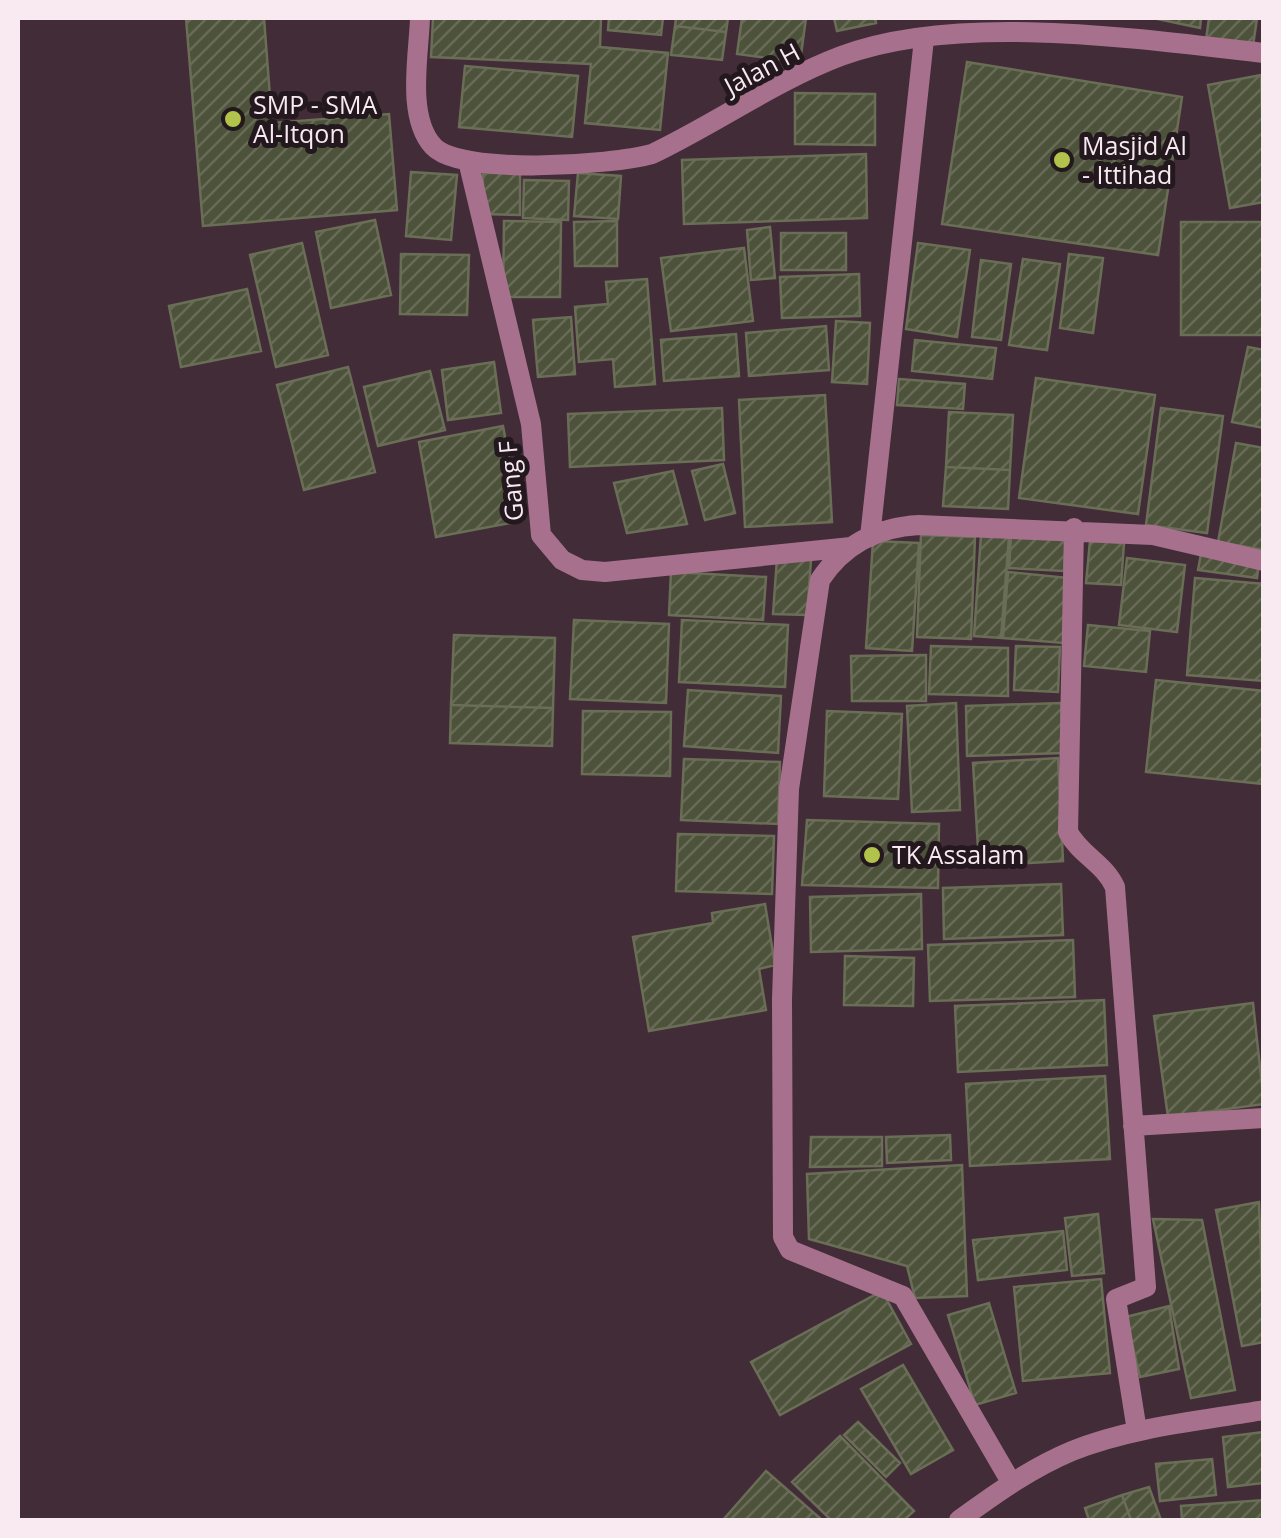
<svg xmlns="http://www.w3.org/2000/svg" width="1281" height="1538" font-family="'Open Sans',sans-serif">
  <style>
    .building { fill: url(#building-hatch); stroke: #6a6e56; stroke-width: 2.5 }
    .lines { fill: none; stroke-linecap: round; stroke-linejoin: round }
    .minor { stroke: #a7718e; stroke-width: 20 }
    .poi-dot { fill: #b3c24b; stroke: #22181d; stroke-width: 4 }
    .labels { text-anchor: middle; stroke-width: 10; stroke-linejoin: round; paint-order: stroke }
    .street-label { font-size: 25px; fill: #f9eaf1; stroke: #22181d }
    .poi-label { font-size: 25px; fill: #f9eaf1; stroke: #22181d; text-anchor: start }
  </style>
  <defs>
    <pattern id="building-hatch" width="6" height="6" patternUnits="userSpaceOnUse" patternTransform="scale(2.5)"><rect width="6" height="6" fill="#4d523a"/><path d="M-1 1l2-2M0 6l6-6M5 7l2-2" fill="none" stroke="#676b57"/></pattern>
  </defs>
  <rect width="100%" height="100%" fill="#422c38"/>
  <path class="building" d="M186,18H264L272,123L389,114L397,210L203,226Z
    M433,18H601L600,47L668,53L660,130L585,123L591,64L431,57Z
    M609,18H663L661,35L608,30Z
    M676,18H728L726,32L675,26Z
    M742,18H806L800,62L737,54Z
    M834,18H875L876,23L837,31Z
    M1153,18H1201L1200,28Z
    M1209,18H1257L1253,46L1206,40Z
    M675,26L726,32L722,60L671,55Z
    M967,62L1182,97L1158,255L942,224Z
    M465,66L578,76L572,137L459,127Z
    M1261,75L1264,202L1230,208L1208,85Z
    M795,93L875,94V145L795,144Z
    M866,154L867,218L684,224L682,160Z
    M411,172L457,175L451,240L406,236Z
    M483,173H520V215L483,214Z
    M578,173L621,176L618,219L574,216Z
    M524,180L569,181L568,220L523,218Z
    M375,220L391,295L331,308L316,232Z
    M504,221L561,222L560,297H503Z
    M617,221V266H575L574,222Z
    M1181,222H1264V335H1181Z
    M770,227L775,278L751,280L747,230Z
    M781,233H846V270H781Z
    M302,243L328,355L276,367L250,255Z
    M918,243L970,250L957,337L906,329Z
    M744,248L753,321L671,331L661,258Z
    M401,254L469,255L467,315L400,314Z
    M1069,254L1103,258L1093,333L1060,328Z
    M1023,259L1060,264L1047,350L1009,345Z
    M981,260L1011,264L1001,340L972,337Z
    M859,274L860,316L782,318L780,277Z
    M647,279L655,384L615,387L613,359L579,362L575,307L608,304L606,282Z
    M247,289L261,351L181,367L169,306Z
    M571,317L575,374L538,377L533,320Z
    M836,321L870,323L867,384L832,382Z
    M826,326L829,370L749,376L746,333Z
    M736,334L739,376L664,381L661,340Z
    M915,340L996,348L992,379L912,371Z
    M1248,347L1264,350V428L1232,422Z
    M494,362L501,413L448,420L442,370Z
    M348,367L375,472L304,490L277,385Z
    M430,371L445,430L378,446L364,387Z
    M1036,378L1155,395L1138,514L1019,498Z
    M899,379L965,384L963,409L897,405Z
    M825,395L832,522L745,527L739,400Z
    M722,408L724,460L570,467L568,414Z
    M1161,408L1223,416L1207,533L1146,525Z
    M949,412L1013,415L1010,470L946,467Z
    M503,426L521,521L436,537L419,442Z
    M1236,443L1264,448V550L1218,542Z
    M723,464L735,513L705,520L692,471Z
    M946,467L1010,470L1008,509L943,506Z
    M673,471L687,524L627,533L614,483Z
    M921,535L975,537L971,639L917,637Z
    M981,535L1009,537L1001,638L974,636Z
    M1011,537L1066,539L1064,571L1009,568Z
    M873,541L919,543L912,651L866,648Z
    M1090,541L1124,543L1121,585L1086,583Z
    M1201,554L1259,562L1257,578L1198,570Z
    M777,558L811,560L807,615L773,614Z
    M1127,558L1185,565L1177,632L1119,625Z
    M671,572L766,577L763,620L669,615Z
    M1008,572L1069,578L1063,643L1003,638Z
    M1195,578L1264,584V681L1187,675Z
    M574,620L669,624L666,703L570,699Z
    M682,620L788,625L785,687L679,682Z
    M1088,625L1150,631L1146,672L1084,666Z
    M454,635L555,638L553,708L451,705Z
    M931,646L1008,648V696L929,694Z
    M1016,646L1060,647L1058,692L1014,690Z
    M926,655V701H852L851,656Z
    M1156,680L1264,691V784L1146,772Z
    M688,690L781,696L778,753L684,746Z
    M956,703L960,810L912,812L907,706Z
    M1061,703L1063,753L967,756L966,706Z
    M451,705L553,708L552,746L450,743Z
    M583,711L671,712L670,776L582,774Z
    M827,711L902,714L898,799L824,796Z
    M1058,758L1063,861L979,866L973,763Z
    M684,759L780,762L778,824L681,820Z
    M807,820L939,824L938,888L802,885Z
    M678,834L774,836L772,894L676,891Z
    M1061,884L1063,935L944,939L943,888Z
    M921,894L922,949L811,952L810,897Z
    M765,904L775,965L759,969L766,1010L649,1031L633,937L713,923L712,913Z
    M1073,940L1075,997L930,1001L928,945Z
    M845,956L914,958L913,1006L844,1005Z
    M1104,1000L1107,1065L958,1072L955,1006Z
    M1253,1003L1264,1104L1168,1117L1154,1016Z
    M1105,1076L1110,1159L970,1166L966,1084Z
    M950,1135L951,1160L887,1163L886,1137Z
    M811,1137H882V1166L810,1167Z
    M962,1165L967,1296L915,1298L907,1266L809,1239L807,1174Z
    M1259,1202L1264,1342L1242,1346L1216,1210Z
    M1098,1214L1104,1273L1072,1276L1065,1218Z
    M1153,1219L1202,1220L1235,1390L1191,1398Z
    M1063,1231L1067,1270L978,1280L973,1240Z
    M1101,1279L1110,1373L1023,1381L1014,1287Z
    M882,1291L911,1344L780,1415L751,1362Z
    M989,1303L1016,1393L975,1405L948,1315Z
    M1169,1306L1179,1369L1140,1377L1126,1317Z
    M903,1365L953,1450L911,1474L861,1389Z
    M858,1422L900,1463L886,1477L844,1435Z
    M1264,1432V1483L1228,1487L1223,1437Z
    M840,1436L914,1511L904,1520H831L792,1482Z
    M1212,1459L1216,1495L1160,1501L1156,1464Z
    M766,1471L822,1520H723Z
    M1149,1487L1161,1520H1131L1122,1495Z
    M1122,1495L1131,1520H1089L1085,1508Z
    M1264,1500V1520H1182L1181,1506Z"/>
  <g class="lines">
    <path class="minor" d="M420,18C419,54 406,116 433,146C460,176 612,165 652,154C715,124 775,81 841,56C958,12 1140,39 1264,53
      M469,165L531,424L541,535L562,560L582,570L605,572L851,547
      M1074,528L1068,832C1080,855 1104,863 1115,887L1146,1287L1116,1299L1137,1431
      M870,537L924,39
      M1133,1126L1264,1118
      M1011,1482L903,1296L790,1250L783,1237L782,999L789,789L820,580C843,545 878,527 919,525L1153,535L1264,561
      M959,1520C995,1494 1031,1468 1072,1451C1132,1427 1200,1421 1264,1410"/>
  </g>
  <g class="poi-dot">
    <circle cx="233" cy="119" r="10"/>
    <circle cx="1062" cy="160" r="10"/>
    <circle cx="872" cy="855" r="10"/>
  </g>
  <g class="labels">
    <g class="street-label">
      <text transform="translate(762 69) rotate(-28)" y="9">Jalan H</text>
      <text transform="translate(511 481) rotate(-95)" y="9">Gang F</text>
    </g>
    <g class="poi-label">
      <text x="253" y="114">SMP - SMA<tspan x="253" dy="29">Al-Itqon</tspan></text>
      <text x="1082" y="155">Masjid Al<tspan x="1082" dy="29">- Ittihad</tspan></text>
      <text x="892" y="864">TK Assalam</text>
    </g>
  </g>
  <rect width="1281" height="1538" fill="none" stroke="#f9eaf1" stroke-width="40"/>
</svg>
